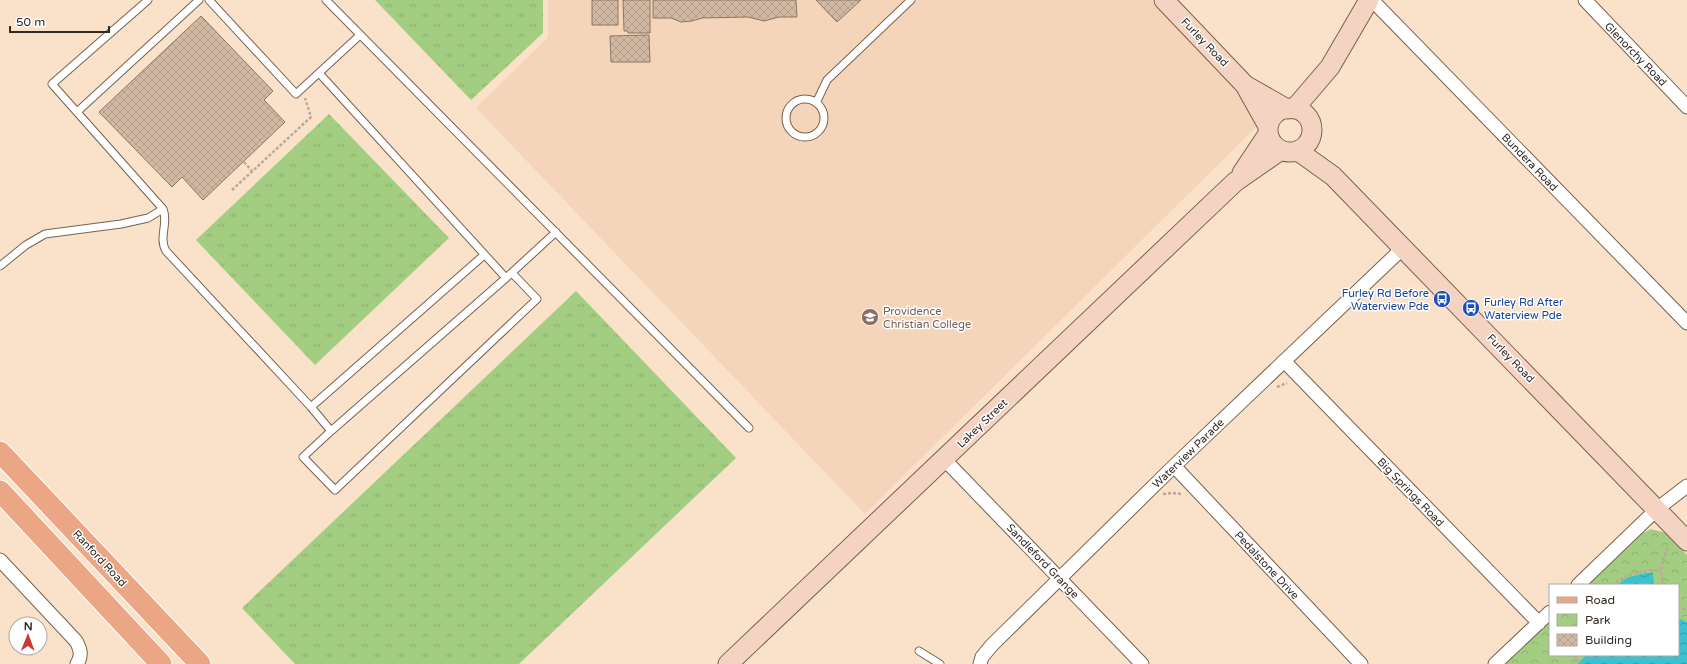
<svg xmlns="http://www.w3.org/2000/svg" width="1687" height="664" font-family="'Varela Round',sans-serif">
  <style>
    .built { fill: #f4d5b9 }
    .grass { fill: url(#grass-tufts) }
    .park { fill: url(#park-crowns) }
    .water { fill: url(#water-waves) }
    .building { fill: url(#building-cross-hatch); stroke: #8c7661 }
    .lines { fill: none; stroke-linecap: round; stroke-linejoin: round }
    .lane-casing { stroke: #78624e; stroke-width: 9 }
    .street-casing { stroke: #78624e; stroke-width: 15 }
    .secondary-casing { stroke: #78624e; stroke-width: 21 }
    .primary-casing { stroke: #fff; stroke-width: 23 }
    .path { stroke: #bca896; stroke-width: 2.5; stroke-dasharray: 3 2; stroke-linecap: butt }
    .lane { stroke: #fff; stroke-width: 7 }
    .street { stroke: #fff; stroke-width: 13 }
    .secondary { stroke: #f5d3c2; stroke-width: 19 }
    .primary { stroke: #eba785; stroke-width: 21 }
    .labels { text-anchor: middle; stroke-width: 3; stroke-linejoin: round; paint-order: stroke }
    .street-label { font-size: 11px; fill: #332921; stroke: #fff }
    .transit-label { font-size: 11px; fill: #164399; stroke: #fff; text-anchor: end }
    .education-label { font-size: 11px; fill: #785e54; stroke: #fff; text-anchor: start }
  </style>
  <defs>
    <pattern id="grass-tufts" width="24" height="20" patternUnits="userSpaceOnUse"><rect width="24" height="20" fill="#a3ce82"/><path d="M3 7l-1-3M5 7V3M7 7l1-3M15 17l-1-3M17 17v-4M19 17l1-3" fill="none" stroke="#8db170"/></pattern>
    <pattern id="park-crowns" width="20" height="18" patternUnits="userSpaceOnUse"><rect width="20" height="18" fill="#a3ce82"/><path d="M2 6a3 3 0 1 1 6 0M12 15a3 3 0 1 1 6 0" fill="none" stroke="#8db170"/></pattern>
    <pattern id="water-waves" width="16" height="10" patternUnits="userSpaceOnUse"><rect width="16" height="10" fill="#3bc2d1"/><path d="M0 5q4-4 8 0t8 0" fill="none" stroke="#329ea9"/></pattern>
    <pattern id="building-cross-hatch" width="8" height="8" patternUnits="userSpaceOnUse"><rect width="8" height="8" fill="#d1b8a2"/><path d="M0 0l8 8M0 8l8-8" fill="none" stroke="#b49e8b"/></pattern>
  </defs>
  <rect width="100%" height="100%" fill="#fae1ca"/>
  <path class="built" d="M548,0H1151L1264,119L865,514L476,108L548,37Z"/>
  <path class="grass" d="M375,0H543V33L471,100Z
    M329,114L449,238L315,365L196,240Z
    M576,291L736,458L519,664H295L242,608Z"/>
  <path class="park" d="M1651,529L1666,533L1687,555V664H1503L1550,619V655H1678V585H1586L1637,536Z"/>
  <path class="water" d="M1646,573H1653L1654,585H1617L1629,577Z
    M1678,618L1687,622V664H1578L1586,655H1678Z"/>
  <path class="building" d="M592,0H618V25H592Z
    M623,0H650V33H628V31H624Z
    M653,0H796L797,17H779L764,21L748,17L702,18L692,21L681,22L671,18H653Z
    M816,0H861L837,22Z
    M201,16L273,91L264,100L285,122L203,200L182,177L172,187L99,112Z
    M649,35L650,62H611L610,36Z"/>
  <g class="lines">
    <defs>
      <path id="lane" d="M148,0L52,84L163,209C169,223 158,237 166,251L311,407
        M209,0L296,94L360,35
        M326,0L749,428
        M319,73L506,278L556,232
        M786 118a19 19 0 1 1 38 0a19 19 0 1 1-38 0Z
        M816,103L827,80L911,0
        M77,112L199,0
        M484,255L311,407L331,431L506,278
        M0,266L26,245L45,234L121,224L148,218L163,209
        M331,431L303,457L335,490L537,299L512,273
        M919,651L940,664"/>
      <path id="street" d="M1372,0L1687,323
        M1585,0L1687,107
        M1284,361L1539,623
        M944,459L1142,664
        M1174,466L1361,664
        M0,560L76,641C81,650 82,656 77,664
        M1578,585L1657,509L1687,486
        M980,664L982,657L992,645L1174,466L1404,247
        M1495,664L1550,612"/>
      <path id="secondary" d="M1164,0L1245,85L1268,126
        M1245,85L1287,109
        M1268 130a22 22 0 1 1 44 0a22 22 0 1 1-44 0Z
        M1294,109L1330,67L1369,0
        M1298,151L1333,176L1687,541
        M1242,173L1268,134
        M728,664L1235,182L1281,150"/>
      <path id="primary" d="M0,452L200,664
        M0,491L161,664"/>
    </defs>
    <use href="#lane" class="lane-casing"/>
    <use href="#street" class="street-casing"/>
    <use href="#secondary" class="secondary-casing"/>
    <use href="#primary" class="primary-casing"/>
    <path class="path" d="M244,162L252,171
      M232,190L311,117L305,98
      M1277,387L1287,383
      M1163,494L1172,493L1182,494
      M1612,585C1628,573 1642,570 1661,570
      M1664,585C1659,572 1662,557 1669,546
      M1678,606L1687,611
      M1575,655L1579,664"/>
    <use href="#lane" class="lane"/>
    <use href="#street" class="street"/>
    <use href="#secondary" class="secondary"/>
    <use href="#primary" class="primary"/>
  </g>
  <defs>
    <symbol id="bus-disc" viewBox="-11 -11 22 22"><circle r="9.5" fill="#1a4fb4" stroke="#fff"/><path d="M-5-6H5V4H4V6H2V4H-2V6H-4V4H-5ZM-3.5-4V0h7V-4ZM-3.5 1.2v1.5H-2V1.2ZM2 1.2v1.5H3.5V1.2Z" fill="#fff"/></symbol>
    <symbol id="school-disc" viewBox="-11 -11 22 22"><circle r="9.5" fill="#8d6e63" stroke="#fff"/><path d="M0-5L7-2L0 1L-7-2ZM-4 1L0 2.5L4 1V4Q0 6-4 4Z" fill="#fff"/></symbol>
  </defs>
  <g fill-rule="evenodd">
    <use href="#bus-disc" x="1432" y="289" width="20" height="20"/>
    <use href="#bus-disc" x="1461" y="298" width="20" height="20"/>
    <use href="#school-disc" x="860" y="307" width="20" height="20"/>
  </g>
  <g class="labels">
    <g class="street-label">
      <text transform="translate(1205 42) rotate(46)" y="4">Furley Road</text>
      <text transform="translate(1636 54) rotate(46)" y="4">Glenorchy Road</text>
      <text transform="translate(1530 162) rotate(46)" y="4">Bundera Road</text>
      <text transform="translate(1511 358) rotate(46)" y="4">Furley Road</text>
      <text transform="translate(982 423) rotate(-44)" y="4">Lakey Street</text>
      <text transform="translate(1188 453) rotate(-44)" y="4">Waterview Parade</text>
      <text transform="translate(1411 492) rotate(46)" y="4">Big Springs Road</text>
      <text transform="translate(100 558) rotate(47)" y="4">Ranford Road</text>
      <text transform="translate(1043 561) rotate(46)" y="4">Sandleford Grange</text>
      <text transform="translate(1267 565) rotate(47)" y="4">Pedalstone Drive</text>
    </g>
    <g class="transit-label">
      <text x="1429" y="297">Furley Rd Before<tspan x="1429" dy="13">Waterview Pde</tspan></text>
      <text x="1484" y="306" text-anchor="start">Furley Rd After<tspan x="1484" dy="13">Waterview Pde</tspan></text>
    </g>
    <g class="education-label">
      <text x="883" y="315">Providence<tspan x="883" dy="13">Christian College</tspan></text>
    </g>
  </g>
  <rect x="1549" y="584" width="130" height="72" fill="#ffffff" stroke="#ada9a6"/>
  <rect x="1557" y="597" width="20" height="6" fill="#eba785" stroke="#ada9a6"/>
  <text x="1585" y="604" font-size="12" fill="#332921">Road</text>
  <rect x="1557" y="614" width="20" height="12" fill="url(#park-crowns)" stroke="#ada9a6"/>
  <text x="1585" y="624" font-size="12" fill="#332921">Park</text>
  <rect x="1557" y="634" width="20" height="12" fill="url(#building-cross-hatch)" stroke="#ada9a6"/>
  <text x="1585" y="644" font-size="12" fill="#332921">Building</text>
  <g transform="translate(28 636) rotate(1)"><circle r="19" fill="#ffffff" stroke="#ada9a6"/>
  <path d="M0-3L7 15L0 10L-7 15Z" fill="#c73936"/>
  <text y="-6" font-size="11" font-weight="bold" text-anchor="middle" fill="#332921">N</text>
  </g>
  <path d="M10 26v6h99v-6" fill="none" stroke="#332921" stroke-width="2"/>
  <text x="16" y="26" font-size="12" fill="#332921" stroke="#ffffff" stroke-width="3" paint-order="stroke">50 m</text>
</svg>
